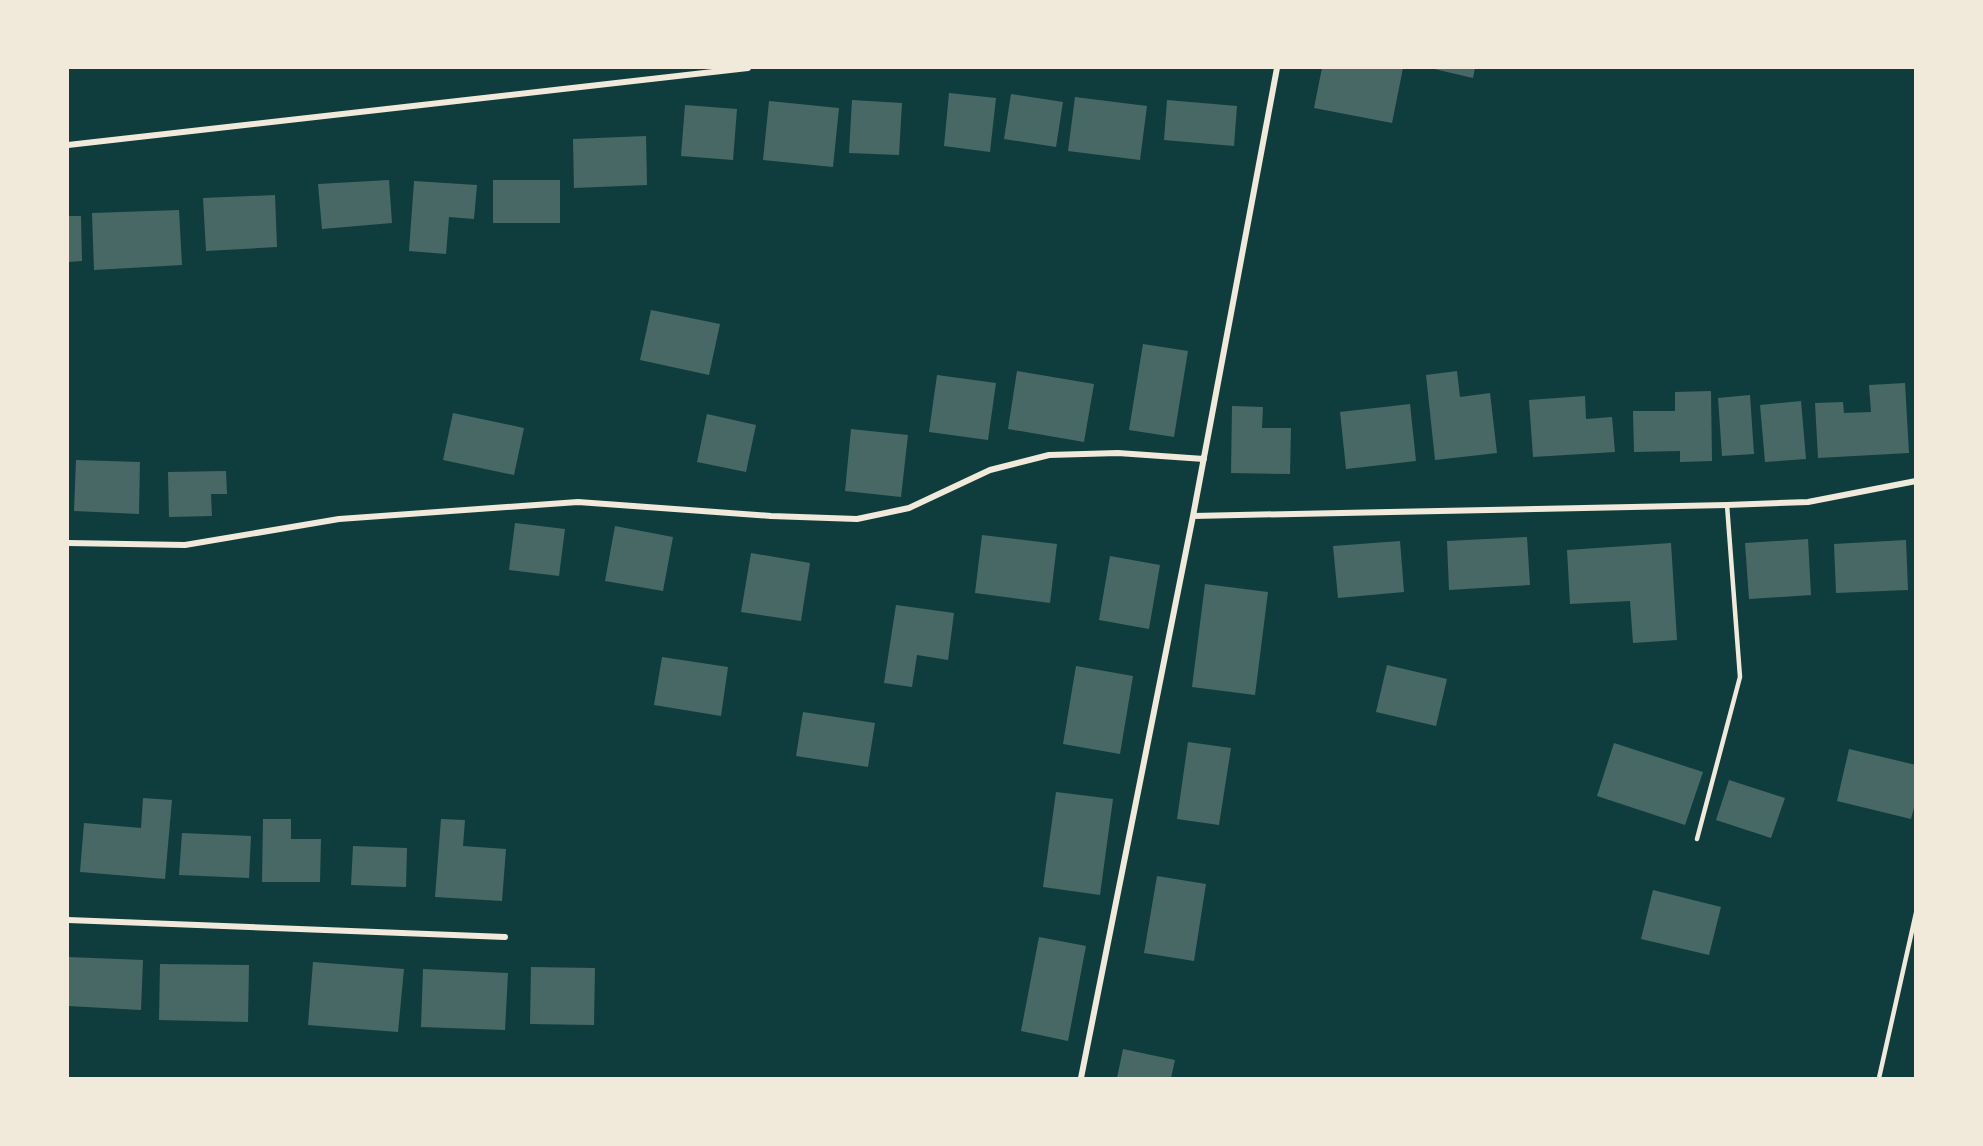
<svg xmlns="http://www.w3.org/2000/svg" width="1983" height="1146" font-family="'Sofia Sans Condensed',sans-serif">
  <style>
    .building { fill: #486865 }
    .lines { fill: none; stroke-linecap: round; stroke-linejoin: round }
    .service { stroke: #f1e9da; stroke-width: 4.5 }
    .minor { stroke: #f1e9da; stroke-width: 6 }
  </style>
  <rect width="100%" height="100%" fill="#0f3d3e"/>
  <path class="building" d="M1322,68H1403L1392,123L1314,108Z
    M1430,68H1475L1473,78Z
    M949,93L996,98L990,152L944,146Z
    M1011,94L1063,102L1056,147L1004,139Z
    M1075,97L1147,106L1140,160L1068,151Z
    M852,100L902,103L899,155L849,153Z
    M1167,100L1237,106L1234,146L1164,140Z
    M769,101L839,108L833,167L763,160Z
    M685,105L737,109L733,160L681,156Z
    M646,136L647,185L574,188L573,139Z
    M389,180L392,223L322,229L318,184Z
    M493,180H560V223H493Z
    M414,181L477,185L474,219L449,217L446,254L409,251Z
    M275,195L277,247L206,251L203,198Z
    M179,210L182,265L94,270L92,213Z
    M68,216H81L82,261L68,262Z
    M651,310L720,324L709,375L640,360Z
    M1143,344L1188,351L1174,437L1129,430Z
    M1017,371L1094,384L1084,442L1008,429Z
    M1457,371L1460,397L1490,393L1497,453L1435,460L1426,375Z
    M937,375L996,383L988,440L929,432Z
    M1905,383L1909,453L1818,458L1815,403L1843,402L1844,413L1871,412L1869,385Z
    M1711,391L1712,461L1680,462V451L1634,452L1633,411H1675V392Z
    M1750,395L1754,454L1722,456L1718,398Z
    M1585,396L1586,419L1612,417L1615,452L1533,457L1529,400Z
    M1801,401L1806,459L1765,462L1760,405Z
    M1410,404L1416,461L1346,469L1340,412Z
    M1232,406L1263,407L1262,428H1291L1290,474L1231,473Z
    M453,413L524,428L514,475L443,460Z
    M707,414L756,425L746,472L697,462Z
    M851,429L908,435L901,497L845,491Z
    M76,460L140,462L139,514L74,511Z
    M226,471L227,494H211L212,516L169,517L168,472Z
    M515,523L565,529L559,576L509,570Z
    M615,526L673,537L663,591L605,581Z
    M982,535L1057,544L1050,603L975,593Z
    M1527,537L1530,585L1449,590L1447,541Z
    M1808,539L1811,595L1749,599L1745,543Z
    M1906,540L1908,590L1836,593L1834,544Z
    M1400,541L1404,592L1338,598L1333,546Z
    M1671,543L1677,640L1633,643L1630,601L1570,604L1567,550Z
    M751,553L810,563L801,621L741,612Z
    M1110,556L1160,565L1149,629L1099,620Z
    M1205,584L1268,592L1255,695L1192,687Z
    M896,605L954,613L948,660L917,655L912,687L884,683Z
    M662,657L728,667L721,716L654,705Z
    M1387,665L1447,679L1436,726L1376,712Z
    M1076,666L1133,676L1120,754L1063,744Z
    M803,712L875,723L868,767L796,756Z
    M1188,742L1231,748L1219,825L1177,819Z
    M1614,743L1703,772L1685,825L1597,796Z
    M1849,749L1916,765V800L1911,819L1837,801Z
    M1729,780L1785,798L1771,838L1716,820Z
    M1056,792L1113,799L1100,895L1043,887Z
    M143,798L172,800L165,879L80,872L84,823L141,828Z
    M263,819H291V839H321L320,882H262Z
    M441,819L465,820L463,846L506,849L502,901L435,897Z
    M182,833L251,836L249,878L179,875Z
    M353,846L407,848L406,887L351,885Z
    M1157,876L1206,884L1194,961L1144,953Z
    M1653,890L1721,907L1709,955L1641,939Z
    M1039,937L1086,946L1068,1041L1021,1031Z
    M68,957L143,960L141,1010L68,1006Z
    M313,962L404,969L398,1032L308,1025Z
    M160,964L249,965L248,1022L159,1020Z
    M531,967L595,968L594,1025L530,1024Z
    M423,969L508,973L505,1030L421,1027Z
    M1123,1049L1175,1060L1171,1078H1117Z"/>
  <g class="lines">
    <path class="service" d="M1697,839L1740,677L1727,505
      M1879,1078L1916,913"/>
    <path class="minor" d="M68,145L748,68
      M1193,516L1727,505L1808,502L1916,481
      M68,543L185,545L339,519L578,502L771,516L857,519L909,508L990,470L1049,455L1118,453L1204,459
      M68,920L505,937
      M1081,1078L1193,516L1277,68"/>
  </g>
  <rect width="1983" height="1146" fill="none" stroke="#f1e9da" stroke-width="138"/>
</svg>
